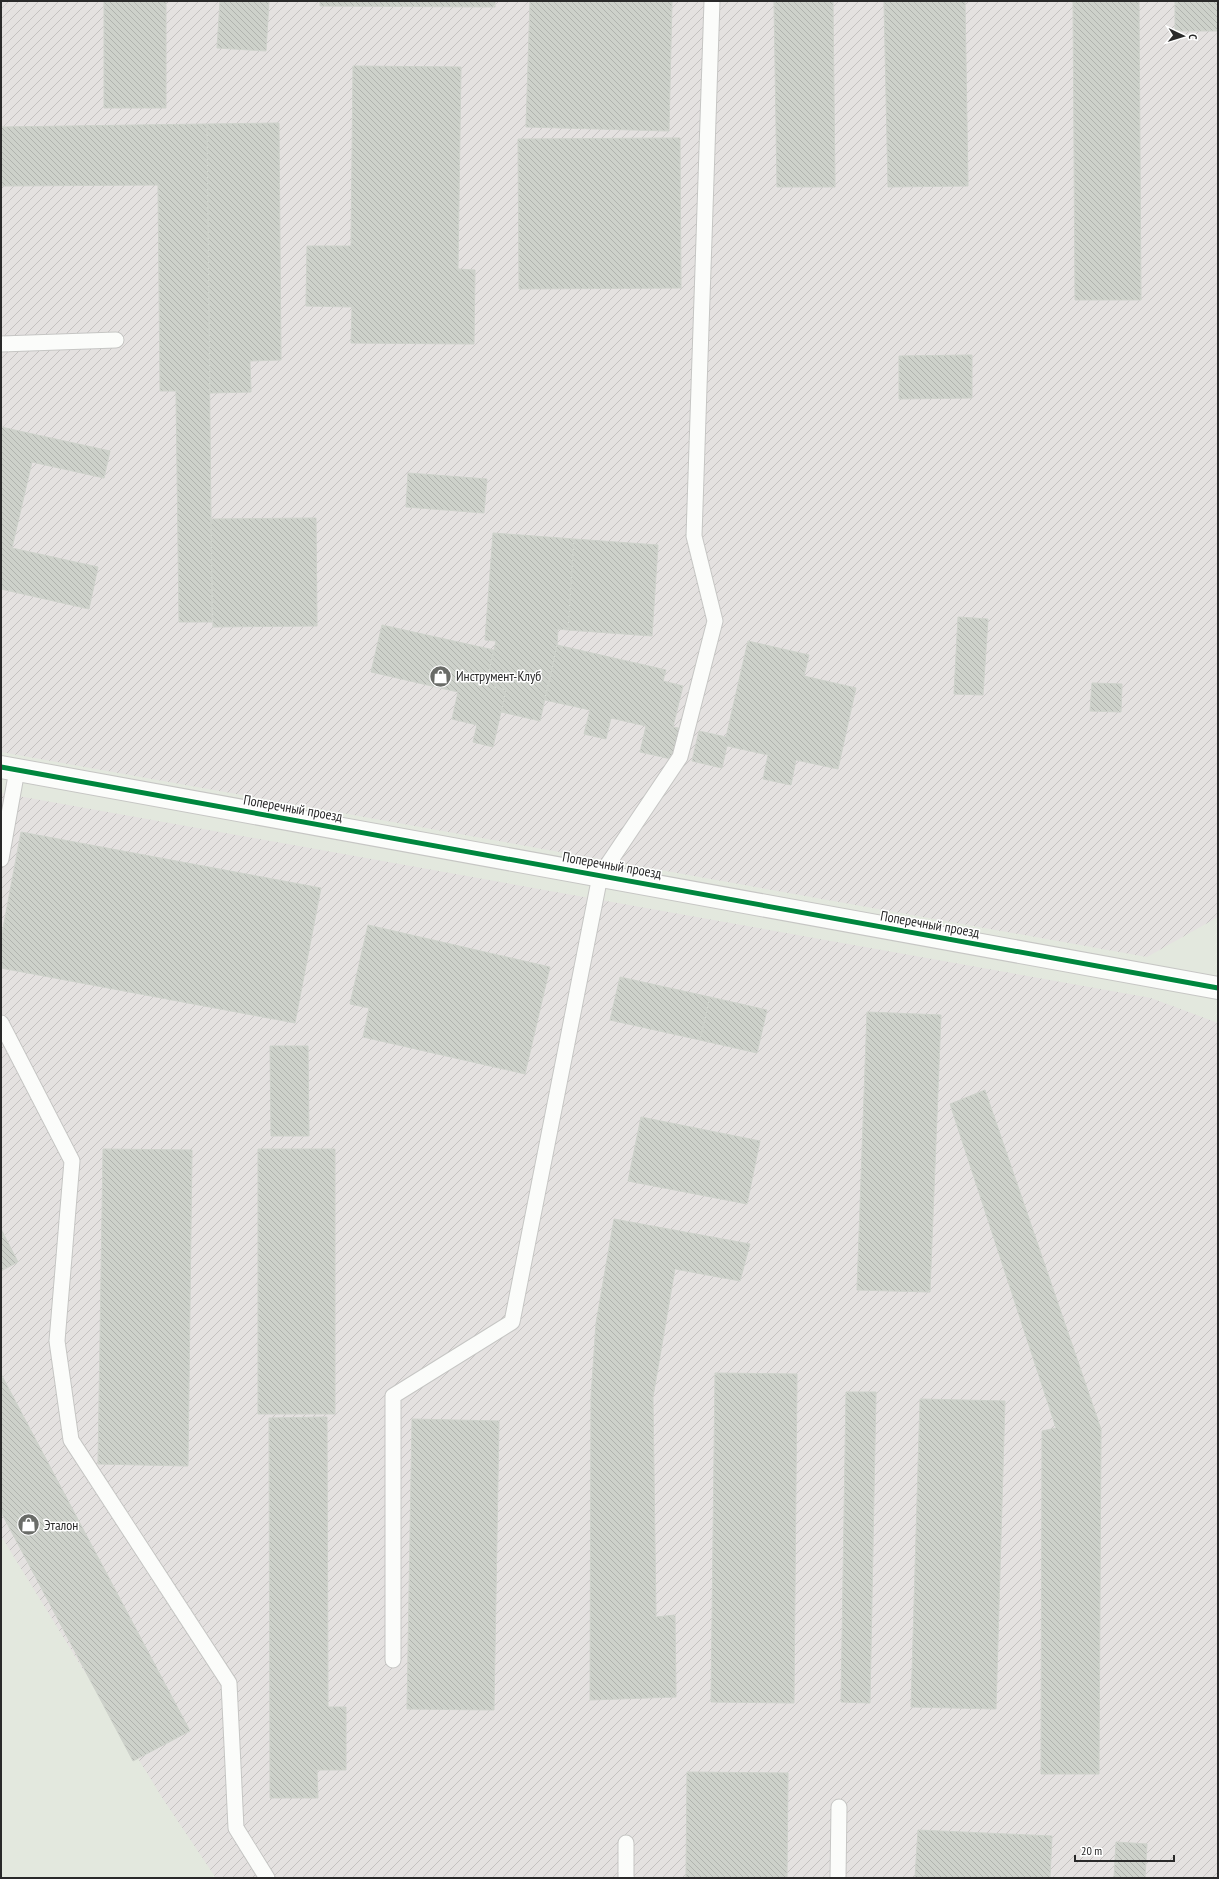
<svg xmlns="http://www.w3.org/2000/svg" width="1219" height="1879" font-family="'PT Sans Narrow',sans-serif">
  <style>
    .industrial { fill: url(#industrial-furrows) }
    .building { fill: url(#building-back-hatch); stroke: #ced2cb }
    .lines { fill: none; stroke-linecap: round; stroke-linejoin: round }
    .service-casing { stroke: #c6c6c4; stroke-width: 17 }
    .minor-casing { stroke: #c6c6c4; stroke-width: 24 }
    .service { stroke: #fbfcfa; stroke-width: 15 }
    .minor { stroke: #fbfcfa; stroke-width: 22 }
    .cycleway-casing { stroke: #fff; stroke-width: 8 }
    .cycleway { stroke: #00873e; stroke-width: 5 }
    .labels { text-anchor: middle; stroke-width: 3; stroke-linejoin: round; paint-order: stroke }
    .poi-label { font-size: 14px; fill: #292929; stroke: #fff; text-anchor: start }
    .street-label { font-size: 14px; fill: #292929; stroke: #fff }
  </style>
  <defs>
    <pattern id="industrial-furrows" width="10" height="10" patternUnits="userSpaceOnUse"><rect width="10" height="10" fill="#e4e1e0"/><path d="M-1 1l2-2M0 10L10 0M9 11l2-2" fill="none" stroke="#c4c1c0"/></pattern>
    <pattern id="building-back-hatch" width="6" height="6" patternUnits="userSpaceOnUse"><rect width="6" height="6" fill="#cdd1ca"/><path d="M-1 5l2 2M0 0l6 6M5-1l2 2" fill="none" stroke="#b0b3ae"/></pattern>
  </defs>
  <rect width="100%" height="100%" fill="#e3e8de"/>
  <path class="industrial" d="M1,1H1218V917L1147,957L1,752Z
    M1,793L1151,998L1218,1023V1878H216L163,1799L1,1536Z"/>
  <path class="building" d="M104,1H166V108H104Z
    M220,1H269L266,51L217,48Z
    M320,1H495V7L320,6Z
    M530,1H672L669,131L526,127Z
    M774,1H833L835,187H777Z
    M884,1H965L968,186L888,187Z
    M1073,1H1139L1141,300H1075Z
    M1175,1H1218V31H1175Z
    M353,66L461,67L458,269L475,270L474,344L351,343L352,307L306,306L307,246H351Z
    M279,123L281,360L250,361L251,392L210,393L207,124Z
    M207,124L212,622H179L176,391H160L158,185L1,186V127Z
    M680,138L681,288L519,289L518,139Z
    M972,355V398L899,399V356Z
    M1,427L110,451L104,478L32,462L12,548L98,567L89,609L1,589Z
    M408,473L487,479L484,513L406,507Z
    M316,518L317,626L213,627L211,519Z
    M493,533L574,539L568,630L558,629L557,645L540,721L501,712L506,690L486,685L496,641L485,640Z
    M574,539L658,545L652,636L568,630Z
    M958,617L988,619L983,695L954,694Z
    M382,625L494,650L486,685L506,690L493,747L473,742L477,725L452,719L458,692L371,672Z
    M748,641L809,655L804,676L856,688L838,769L796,760L791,785L763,779L768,755L727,746L722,768L692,761L699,731L726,737Z
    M557,645L666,670L663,681L683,686L673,727L683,729L676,760L640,752L646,726L611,718L606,739L584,734L590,710L545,700Z
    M1092,683L1122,684L1121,712L1090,711Z
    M21,832L321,888L295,1023L1,968V939Z
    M368,925L550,967L525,1074L363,1037L369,1008L350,1004Z
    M620,977L710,997L700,1040L610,1020Z
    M710,997L767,1010L757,1053L700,1040Z
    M867,1012L941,1015L930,1292L857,1290Z
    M270,1046H308L309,1136H271Z
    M985,1090L1101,1429L1099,1774H1041L1042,1431L1056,1428L950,1104Z
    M641,1117L760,1141L747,1204L628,1181Z
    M103,1149L192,1150L188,1466L98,1464Z
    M258,1149H335V1414H258Z
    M614,1219L750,1244L740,1281L675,1269L653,1397L656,1617L675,1615L676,1697L590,1700L591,1397L596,1323Z
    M1,1229L18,1262L1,1271Z
    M715,1373L797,1374L794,1703L711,1702Z
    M1,1374L190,1731L133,1761L1,1512Z
    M846,1392H876L870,1703L841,1702Z
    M920,1399L1005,1401L996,1709L911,1707Z
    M327,1417L328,1707H346V1770H317L318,1798H270L269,1418Z
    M412,1419L499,1421L494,1710L407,1709Z
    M687,1772L788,1773L787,1878H686Z
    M918,1830L1052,1836L1050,1878H915Z
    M1116,1842L1147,1844L1145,1878H1114Z"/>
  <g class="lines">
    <defs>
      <path id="service" d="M1,344L116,340
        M1,859L17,770
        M1,1023L72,1161L57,1341L71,1440L229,1683L236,1828L267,1878
        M393,1660V1396L512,1322L600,876L680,757L715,621L694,536L712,1
        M626,1843V1878
        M838,1878L839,1807"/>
      <path id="minor" d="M1,767L1218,988"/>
    </defs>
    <use href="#service" class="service-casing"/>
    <use href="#minor" class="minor-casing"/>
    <use href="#service" class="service"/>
    <use href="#minor" class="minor"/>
    <defs>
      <path id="cycleway" d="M1,767L1218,988"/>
    </defs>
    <use href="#cycleway" class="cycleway-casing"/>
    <use href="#cycleway" class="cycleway"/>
  </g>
  <defs>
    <symbol id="shop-disc" viewBox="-11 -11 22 22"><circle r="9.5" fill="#6a6c68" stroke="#fff"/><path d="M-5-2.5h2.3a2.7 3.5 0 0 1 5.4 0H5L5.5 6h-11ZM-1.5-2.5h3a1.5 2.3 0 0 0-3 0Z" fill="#fff"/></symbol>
  </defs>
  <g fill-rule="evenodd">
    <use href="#shop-disc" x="428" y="664" width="25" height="25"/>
    <use href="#shop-disc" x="16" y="1512" width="25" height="25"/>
  </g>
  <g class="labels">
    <g class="poi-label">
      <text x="456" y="681">Инструмент-Клуб</text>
      <text x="44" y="1530">Эталон</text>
    </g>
    <g class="street-label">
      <text transform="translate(293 808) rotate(10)" y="5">Поперечный проезд</text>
      <text transform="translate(612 865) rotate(10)" y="5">Поперечный проезд</text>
      <text transform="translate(930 924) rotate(10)" y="5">Поперечный проезд</text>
    </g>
  </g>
  <rect width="1219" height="1879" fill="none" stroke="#292929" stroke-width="4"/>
  <g transform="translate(1183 36) rotate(94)" stroke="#ffffff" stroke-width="3" paint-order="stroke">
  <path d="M0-3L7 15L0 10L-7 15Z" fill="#292929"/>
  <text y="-6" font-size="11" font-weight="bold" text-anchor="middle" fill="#292929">С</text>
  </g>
  <path d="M1075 1855v6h99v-6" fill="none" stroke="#292929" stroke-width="2"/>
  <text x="1081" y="1855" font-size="12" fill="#292929" stroke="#ffffff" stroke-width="3" paint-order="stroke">20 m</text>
</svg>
